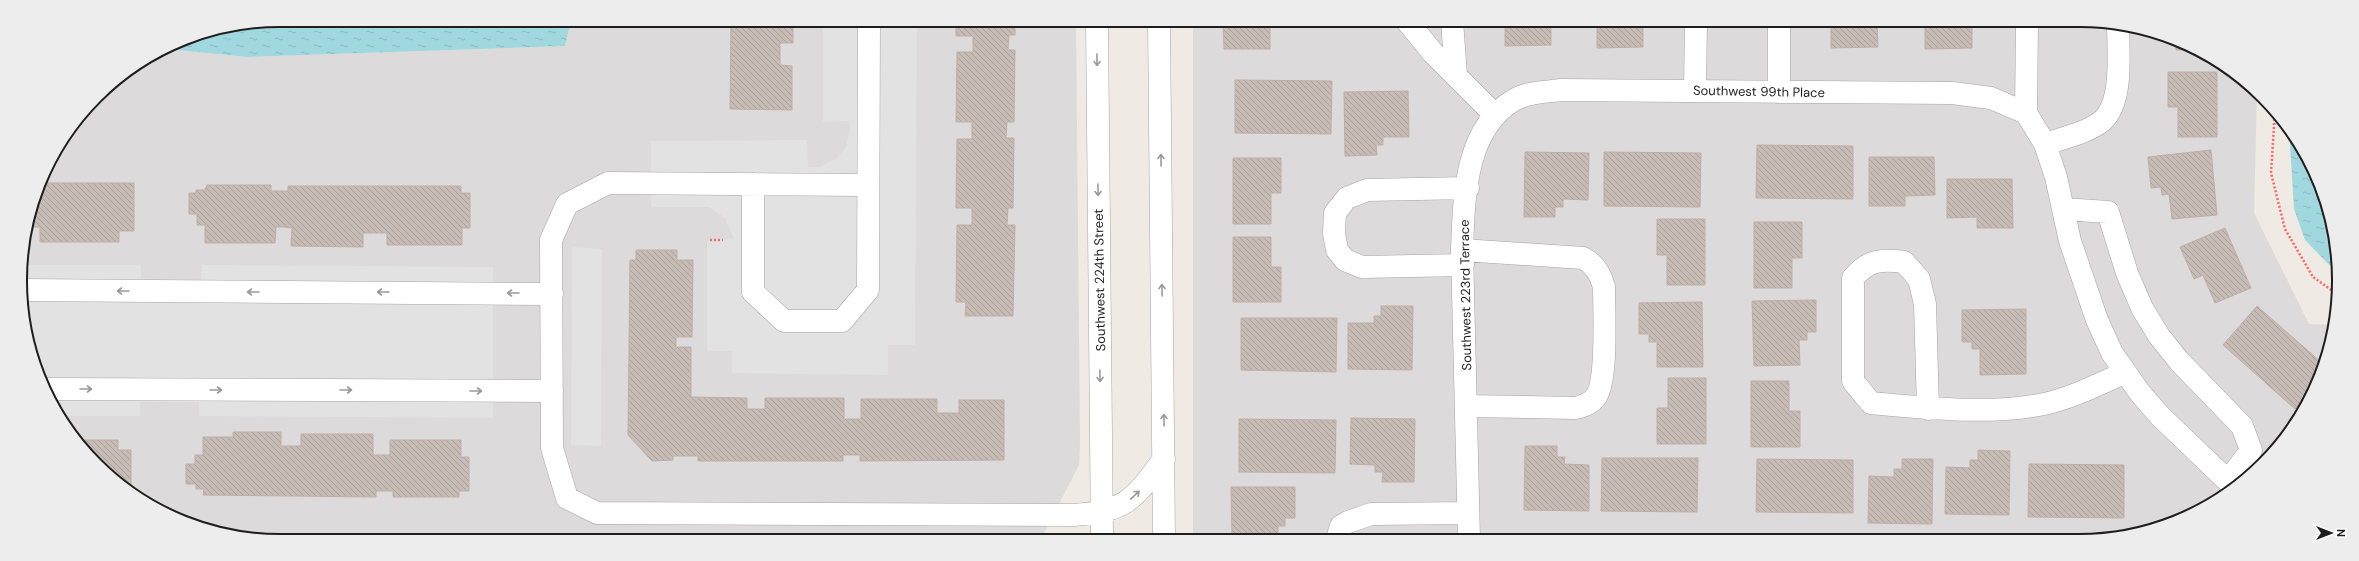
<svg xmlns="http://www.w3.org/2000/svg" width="2359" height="561" font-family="'DM Sans',sans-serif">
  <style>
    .residential { fill: #dcdadb }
    .park { fill: url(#park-tufts) }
    .parking { fill: #e2e2e2 }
    .water { fill: url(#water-ripples) }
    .building { fill: url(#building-back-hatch); stroke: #c1aea5 }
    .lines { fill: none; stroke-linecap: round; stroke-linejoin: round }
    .minor-casing { stroke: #a5a5a5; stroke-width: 23 }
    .path { stroke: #ff6465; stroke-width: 2.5; stroke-dasharray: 2 2; stroke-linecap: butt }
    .minor { stroke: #fff; stroke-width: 22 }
    .oneway { stroke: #9a9a9a }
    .labels { text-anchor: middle; stroke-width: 4; stroke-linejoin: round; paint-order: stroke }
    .street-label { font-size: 13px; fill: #1e1e1e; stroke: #fff }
    .rim { fill: none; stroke: #1e1e1e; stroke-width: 2 }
  </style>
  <defs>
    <pattern id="park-tufts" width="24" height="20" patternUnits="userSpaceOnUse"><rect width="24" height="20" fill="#bffcbe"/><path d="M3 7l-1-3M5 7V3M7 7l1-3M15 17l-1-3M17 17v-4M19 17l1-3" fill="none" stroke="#a4d8a3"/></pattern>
    <pattern id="water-ripples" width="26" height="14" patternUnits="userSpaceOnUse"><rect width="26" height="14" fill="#a1d8df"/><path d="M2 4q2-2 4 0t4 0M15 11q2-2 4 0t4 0" fill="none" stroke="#8ab9bf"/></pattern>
    <pattern id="building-back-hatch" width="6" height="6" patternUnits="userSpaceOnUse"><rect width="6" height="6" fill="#c7bbb6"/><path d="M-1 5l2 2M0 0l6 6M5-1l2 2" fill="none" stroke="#aaa09c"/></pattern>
  </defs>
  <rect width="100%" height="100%" fill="#efeae3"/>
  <path class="residential" d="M571,20L1076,21L1080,442L1079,465L1044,533L805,539H246L197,527L150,506L74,439L34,364L22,314L21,263L47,165L74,122L109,85L167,49L247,57L565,46Z
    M1193,21L2113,22L2162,34L2209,55L2257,92L2254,213L2309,324L2334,325L2312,396L2263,465L2194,514L2112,539H1193Z"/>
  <path class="park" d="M1044,533L1064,539H805Z"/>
  <path class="parking" d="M823,21H917L915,345H888V375L732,373V351H707V241L734,239L725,218L709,207H651V141L807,140L808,167H820L836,159L846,147L850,129L849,121L823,122Z
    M572,247L602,249L601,446L571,445Z
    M21,265H141V278L201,280L202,265L493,267V418L199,416V402H140V416H62L34,364L22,314Z"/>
  <path class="water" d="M281,20H571L565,46L247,57L167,49L181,40Z
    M2289,128C2296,140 2305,152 2312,164C2327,194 2339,241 2338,274L2305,240L2294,209Z"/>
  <path class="building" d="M731,21H793V43H780V65L792,66V110L730,109Z
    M956,21H1015V35H1009L1008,50H1015L1014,122H1007L1006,138H1014L1013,208H1008L1007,225H1015L1013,316H965L966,302H956L957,225H972V208H956L957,139H972V122H956L957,52H973V36H956Z
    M1223,21H1270V49H1224Z
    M1505,22H1551V45L1505,46Z
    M1597,22H1643V47L1597,48Z
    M1824,22H1877L1878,47L1831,48V22Z
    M1925,22H1979V23H1972V48L1925,49Z
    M2176,40L2199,50H2176Z
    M2168,72H2217V137H2178V107H2168Z
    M1235,80L1332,81L1331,134L1235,133Z
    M1408,91L1409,137H1383V145H1376L1377,155L1345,156L1344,92Z
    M1757,145L1853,146V199L1756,198Z
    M2211,150L2217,215L2172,219L2169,194L2162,195L2161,187L2151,188L2148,157Z
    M1525,152L1589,153L1588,200L1563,199V207H1555V217H1524Z
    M1604,152L1701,153L1700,207L1604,206Z
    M1869,157H1934L1935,195L1905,196V206H1869Z
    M1233,158H1281V193H1271V224H1233Z
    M1947,179H2012L2013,228H1977V217L1947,218Z
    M42,183H134V231H119V242H40V227H30Z
    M207,185H271V191H288V186H461V193H470V228H462V245H387V233H363V247L291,246L292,228L284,227H276L275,243H205V225H197V214H189V193H196V190H205Z
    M1657,219H1705V285H1667V255H1657Z
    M1754,222H1802V258H1792V288H1754Z
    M2225,228L2251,288L2215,303L2203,275L2194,279L2180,247Z
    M1233,237H1271V267H1281V302H1233Z
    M636,250H677V260H693L692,337H676V347H691V397L747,398V409H765V398H844V419H861V399H937V413H959V400H1004V460L860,461V455H843V461H698V456H673V460L652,461L628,435L630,260H636Z
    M1816,300V332H1807V340H1799L1800,365L1754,366L1752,301Z
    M1702,302L1703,367H1657V342H1649V334H1639V303Z
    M1381,306H1413L1412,370L1348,369V323H1374V316H1381Z
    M2257,306L2322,363L2315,386L2295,409L2223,345Z
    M2026,309V374L1980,375V349H1972V342H1962V310Z
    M1241,318H1337L1336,372L1241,370Z
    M1668,378H1706V444H1657V408H1668Z
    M1751,381H1789V411H1800V447H1751Z
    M1351,418L1415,419L1414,482H1382L1383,472H1375V465L1350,464Z
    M1239,419L1336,420L1335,473L1239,472Z
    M233,432H281V446H301V434H373V455H390V440H461V457H469V491H459V497H393V491H376V497L203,495L204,489H196V484H186V464H195V455H203V437H233Z
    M74,440H118V450H131V489Z
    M1525,446H1557V457H1565L1564,464L1589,465V511L1524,510Z
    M1978,450L2010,451L2009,515L1945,514L1946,467L1970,468V460H1978Z
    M1602,458H1698L1697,512L1601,511Z
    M1757,459L1853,460V513L1756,512Z
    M1902,459H1933L1932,524L1868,523L1869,476L1894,477V469H1902Z
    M2029,464L2124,465V518L2028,517Z
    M1231,487H1295V518H1285V526H1278V539H1232Z"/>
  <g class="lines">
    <defs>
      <path id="minor" d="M1097,21L1102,539
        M1159,21L1164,539
        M1407,21L1433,53L1495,115
        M1452,21L1456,76
        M2027,22L2026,113L2045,144L2056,177L2070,241L2097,320L2112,353L2140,393L2159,415L2233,486
        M1695,91L1696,22
        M1779,92V22
        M2045,144C2063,138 2087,133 2102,121C2124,102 2118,50 2118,23
        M753,184V292L784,321H842L868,290L869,21
        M868,185L608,183L567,204L551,240L552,448L567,498L597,513L1074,515C1127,511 1133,500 1164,459
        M2063,209L2108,212L2127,273L2142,308L2159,336L2179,361L2242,426L2251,450L2228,481
        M1462,250L1583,258C1595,264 1601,275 1604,287C1604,310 1608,383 1595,398C1590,404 1583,406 1576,408L1466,406
        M1463,265L1362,267L1345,260L1337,250L1334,233L1335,213L1347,198L1367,190L1468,188
        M21,290L552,294
        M47,389L552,391
        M1928,409L1925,304L1919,279L1904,262C1881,259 1868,260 1853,278V381L1871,403C1926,408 1990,415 2044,404C2072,398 2099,384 2124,373
        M1337,539L1341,526L1348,522L1371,514L1468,513
        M1469,539L1462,250C1464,200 1464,129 1514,100C1527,92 1546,92 1561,90L1952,93L1991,98L2026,113"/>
    </defs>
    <use href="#minor" class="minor-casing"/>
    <path class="path" d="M2275,111L2271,173L2285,229L2313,277L2337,294
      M710,240H723"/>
    <use href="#minor" class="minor"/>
  </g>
  <defs><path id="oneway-shaft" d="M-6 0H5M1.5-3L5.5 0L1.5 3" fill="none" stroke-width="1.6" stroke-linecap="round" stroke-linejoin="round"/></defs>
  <g class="oneway">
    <use href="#oneway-shaft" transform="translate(1097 60) rotate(89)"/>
    <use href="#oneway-shaft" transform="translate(1161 160) rotate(-91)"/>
    <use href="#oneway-shaft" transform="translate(1098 190) rotate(89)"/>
    <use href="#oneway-shaft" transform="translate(1162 290) rotate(-91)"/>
    <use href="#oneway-shaft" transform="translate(123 291) rotate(-180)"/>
    <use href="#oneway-shaft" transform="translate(253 292) rotate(-180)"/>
    <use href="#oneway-shaft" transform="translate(383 292) rotate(-180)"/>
    <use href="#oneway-shaft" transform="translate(513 293) rotate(-180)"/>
    <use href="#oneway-shaft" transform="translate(1100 376) rotate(89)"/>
    <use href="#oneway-shaft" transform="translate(86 389)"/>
    <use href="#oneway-shaft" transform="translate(216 390)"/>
    <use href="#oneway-shaft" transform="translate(346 390)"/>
    <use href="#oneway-shaft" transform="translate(476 391)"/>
    <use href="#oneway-shaft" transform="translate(1164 420) rotate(-91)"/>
    <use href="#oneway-shaft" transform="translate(1135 495) rotate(-43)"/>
  </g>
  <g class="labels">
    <g class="street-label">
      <text transform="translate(1759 91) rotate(1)" y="5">Southwest 99th Place</text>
      <text transform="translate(1099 280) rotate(-91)" y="5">Southwest 224th Street</text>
      <text transform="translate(1465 295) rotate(-91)" y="5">Southwest 223rd Terrace</text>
    </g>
  </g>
  <path d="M0 0H2359V561H0ZM280 27H2079A253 253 0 0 1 2332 280V281A253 253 0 0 1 2079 534H280A253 253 0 0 1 27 281V280A253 253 0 0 1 280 27Z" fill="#ededed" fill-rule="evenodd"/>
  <path class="rim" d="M280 27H2079A253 253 0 0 1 2332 280V281A253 253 0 0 1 2079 534H280A253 253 0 0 1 27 281V280A253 253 0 0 1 280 27Z"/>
  <g transform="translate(2331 533) rotate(90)" stroke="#ffffff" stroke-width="3" paint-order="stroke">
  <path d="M0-3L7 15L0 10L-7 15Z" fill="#1e1e1e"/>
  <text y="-6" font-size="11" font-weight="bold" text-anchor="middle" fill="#1e1e1e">N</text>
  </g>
</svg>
